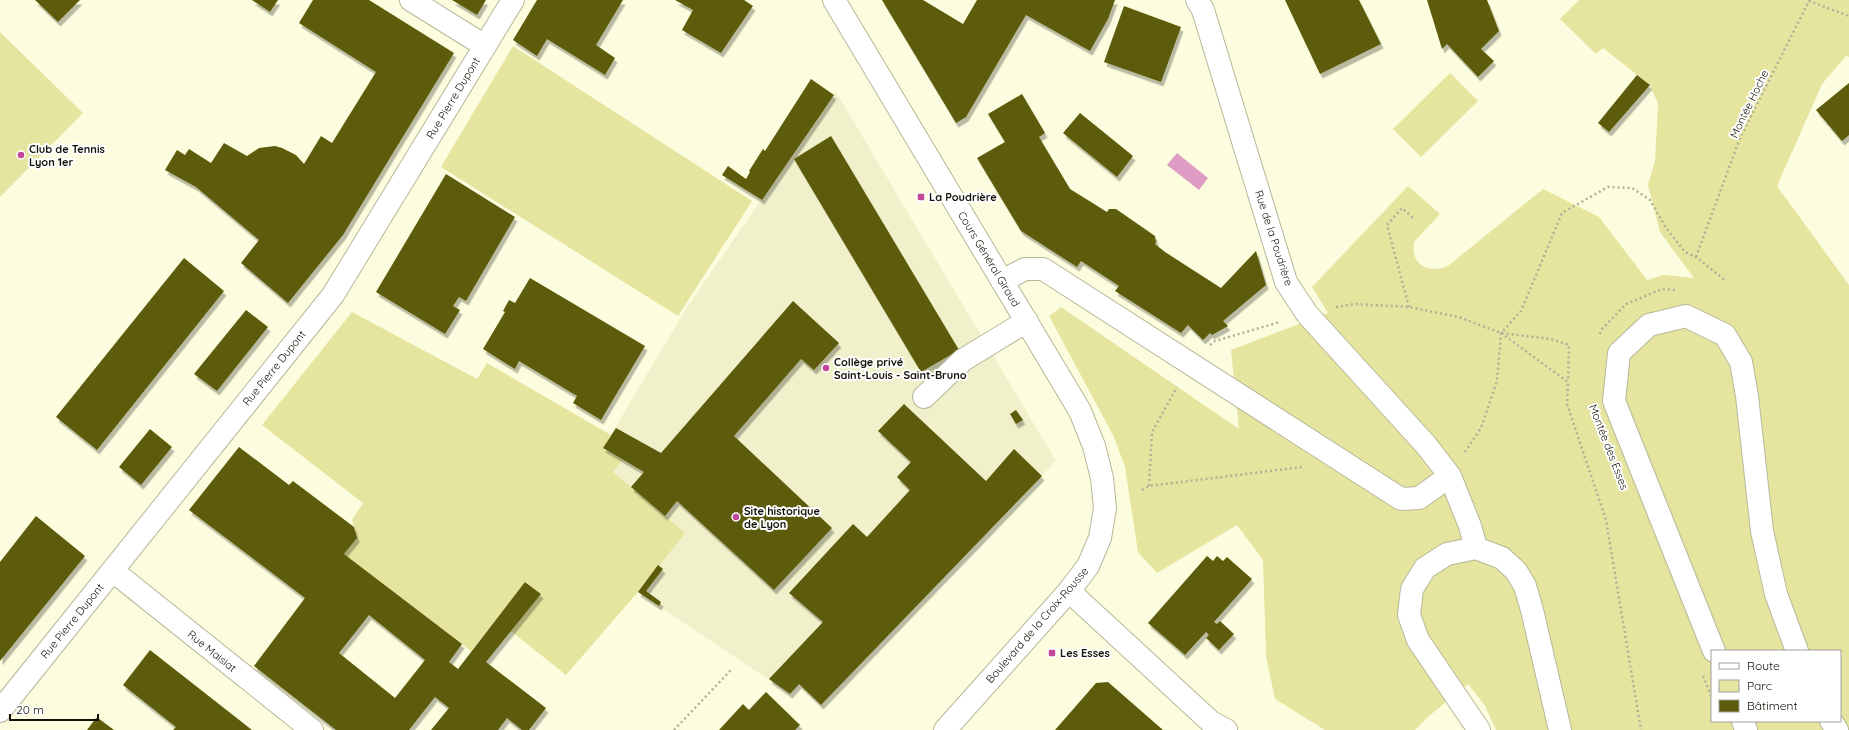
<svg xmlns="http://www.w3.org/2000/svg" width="1849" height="730" font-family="Quicksand,sans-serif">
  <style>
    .built { fill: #f0f0ca }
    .green { fill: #e5e5a0; fill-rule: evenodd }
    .water { fill: #df9cc5 }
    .building { fill: #5d5b09; fill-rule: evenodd; filter: url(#shadow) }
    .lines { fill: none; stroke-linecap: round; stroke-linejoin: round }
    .minor-casing { stroke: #b7b79a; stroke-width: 24 }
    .major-casing { stroke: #b7b79a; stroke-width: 24 }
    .path { stroke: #b0b098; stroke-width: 2.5; stroke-dasharray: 2 3; stroke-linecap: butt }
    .minor { stroke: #fff; stroke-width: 22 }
    .major { stroke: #fff; stroke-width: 22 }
    .poi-dot { fill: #c14799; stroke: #fff; stroke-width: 1.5 }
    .labels { text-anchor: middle; stroke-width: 4; stroke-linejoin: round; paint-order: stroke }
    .street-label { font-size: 11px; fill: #131208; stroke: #fff }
    .poi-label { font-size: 11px; font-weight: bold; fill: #131208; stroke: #fff; text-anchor: start }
  </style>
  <defs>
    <filter id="shadow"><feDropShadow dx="2.5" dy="4.5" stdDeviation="0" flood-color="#0004"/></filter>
  </defs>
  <rect width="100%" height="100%" fill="#fcfdde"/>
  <path class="built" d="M836,92L1056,461L821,705L800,685L790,694L638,592L684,533L613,472L603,448L687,307Z"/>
  <path class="green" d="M1579,0H1849V57L1846,56L1822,84L1777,186L1849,285V730H1496L1485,706L1468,684L1429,716L1415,730H1325L1275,699L1266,656L1263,560L1237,525L1157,573L1138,552L1125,467L1114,437L1049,316L1061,307L1239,429L1231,350L1328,313L1312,287L1408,186L1440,214L1414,242C1410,265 1429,274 1448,266L1543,189L1599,217L1647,280L1664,275L1694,278L1660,232L1648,185L1655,161L1658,104L1650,85L1603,48L1596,54L1560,19ZM1712,651H1840V721H1712Z
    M0,32L83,113L0,197Z
    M513,46L752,201L678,316L441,167Z
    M1450,73L1478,101L1421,157L1393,129Z
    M352,312L477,379L487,363L611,435L603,449L623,460L613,472L685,533L638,592L566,675L511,631L541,594L526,582L471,651L344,554L357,538L352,520L363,503L262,425Z"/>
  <path class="water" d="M1177,153L1208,178L1199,190L1167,165Z"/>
  <path class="building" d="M35,0H80L58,22Z
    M252,0H278L270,12Z
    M313,0H369L454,53L343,235L288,303L241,263L259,240L196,187L165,170L177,150L185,155L189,149L211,163L224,143L247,156L259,148L275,146L282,148L296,155L304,164L321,136L332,143L376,72L299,23Z
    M452,0H486L477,15Z
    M537,0H623L596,45L615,58L605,75L547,39L537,56L513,40Z
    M675,0H744L753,6L721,53L682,30L693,10Z
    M882,0H923L963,24L977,0H1115L1108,19L1090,51L1026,15L966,117L956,123Z
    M1285,0H1359L1381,44L1320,74Z
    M1427,0H1487L1499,31L1481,49L1494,61L1478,77L1447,44L1442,49Z
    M1124,6L1181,27L1161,82L1104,62Z
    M1637,75L1650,85L1609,132L1598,123Z
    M811,79L834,95L762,200L722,175L728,166L746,179L750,172L749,171L763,149L765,151Z
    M1849,83V135L1842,141L1816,110Z
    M1022,94L1045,133L1039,137L1070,189L1107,212L1109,209H1116L1155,236L1156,242L1155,244L1165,252L1221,288L1256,251L1266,285L1223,321L1228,326L1212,335L1210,333L1203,340L1188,325L1181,333L1115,291L1119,286L1081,261L1077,267L1021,231L977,158L1005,142L988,114Z
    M1080,113L1133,156L1117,177L1063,133Z
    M831,136L959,350L921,372L794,159Z
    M446,174L515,217L466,301L459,297L453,306L460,310L445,334L376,292Z
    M184,258L224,291L97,450L56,417Z
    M530,278L645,346L601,420L573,403L577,396L519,361L515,369L483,349L505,312L503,311L509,300L515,303Z
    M793,301L839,343L814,370L801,359L734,436L832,528L774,590L677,501L665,516L631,487L644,472L603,448L616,428L661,453Z
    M246,310L268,327L217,391L194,374Z
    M904,404L986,481L1014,449L1042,476L821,705L799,684L790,694L769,679L823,622L789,593L853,524L867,537L910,490L897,477L911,462L878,431Z
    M1016,410L1023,420L1016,424L1010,414Z
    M150,429L172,447L141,485L119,467Z
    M239,447L289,485L293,481L354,527L357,538L344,554L462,644L449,662L458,669L525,582L541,594L486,662L546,708L529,730H522L507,718L498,730H431L449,708L435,697L409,730H336L254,666L305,598L189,510ZM369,615L425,660L395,698L339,653Z
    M36,516L85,556L0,661V562Z
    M1207,556L1213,561L1217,556L1223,561L1227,557L1252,579L1214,622L1217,624L1220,621L1234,634L1219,650L1206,638L1209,635L1206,632L1185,655L1148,623Z
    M658,565L663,569L646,591L661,602L659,606L638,592Z
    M150,650L252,730H173L176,727L123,685Z
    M1108,682L1163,730H1055L1096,683Z
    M766,692L800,725L795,730H719L743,704L749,710Z
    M96,718H98L114,730H87Z"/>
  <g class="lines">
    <defs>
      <path id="minor" d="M411,0L485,46
        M834,0L1080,411L1094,446L1102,478L1105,508L1100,538L1088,566L1069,591L945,730
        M1197,0L1203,10L1286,282L1307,314L1426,445L1450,476L1470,526L1476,548
        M1002,281L1025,269H1043L1401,499L1419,498L1450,476
        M924,397L963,360L1027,321
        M113,571L312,730
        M1069,591L1211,722L1226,730
        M0,711L333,295L513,0"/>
      <path id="major" d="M1714,651L1614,401L1619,353L1649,325L1686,316L1725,335L1741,362L1747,396L1762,531L1776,594L1797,651
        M1743,721L1746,730
        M1831,721L1837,730
        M1479,730L1418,640L1409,615L1412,589L1425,568L1447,554L1476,548L1502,558L1516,571L1525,586L1532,610L1560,730"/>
    </defs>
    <use href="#minor" class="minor-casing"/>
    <use href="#major" class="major-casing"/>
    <path class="path" d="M1696,257L1740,138L1809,1L1849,16
      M1336,307L1355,304L1409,307L1459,317L1501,333L1551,339L1569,345L1568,381
      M1409,307L1387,225L1402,208L1415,220
      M1501,333L1568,382L1567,404L1606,520L1641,730
      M1600,334L1601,330L1626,304L1662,289L1676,290
      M1210,345L1215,341L1280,322
      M1465,452L1481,428L1497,381L1501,333L1521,311L1562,213L1608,187L1632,188L1650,200L1666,228L1685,252L1696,257L1726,281
      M1149,486L1152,432L1177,387
      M1142,490L1149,486L1302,467
      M1703,676L1712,698
      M1840,693L1842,698
      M674,730L731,670"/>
    <use href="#minor" class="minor"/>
    <use href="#major" class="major"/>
  </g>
  <g class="poi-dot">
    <circle cx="21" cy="155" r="4"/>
    <rect x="917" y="193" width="8" height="8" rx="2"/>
    <circle cx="826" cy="368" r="4"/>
    <circle cx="736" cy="517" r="4"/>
    <rect x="1048" y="649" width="8" height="8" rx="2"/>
  </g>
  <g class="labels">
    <g class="street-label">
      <text transform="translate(453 98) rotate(-59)" y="4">Rue Pierre Dupont</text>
      <text transform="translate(1749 104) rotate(-64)" y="4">Montée Hoche</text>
      <text transform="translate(1274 238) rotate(72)" y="4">Rue de la Poudrière</text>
      <text transform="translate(989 259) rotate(59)" y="4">Cours Général Giraud</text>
      <text transform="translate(274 368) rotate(-51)" y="4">Rue Pierre Dupont</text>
      <text transform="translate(1609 447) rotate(69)" y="4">Montée des Esses</text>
      <text transform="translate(72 621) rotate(-51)" y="4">Rue Pierre Dupont</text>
      <text transform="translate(1037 625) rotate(-49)" y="4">Boulevard de la Croix-Rousse</text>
      <text transform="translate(212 651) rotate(39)" y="4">Rue Maisiat</text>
    </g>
    <g class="poi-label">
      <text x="29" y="153">Club de Tennis<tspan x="29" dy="13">Lyon 1er</tspan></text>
      <text x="929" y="201">La Poudrière</text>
      <text x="834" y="366">Collège privé<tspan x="834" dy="13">Saint-Louis - Saint-Bruno</tspan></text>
      <text x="744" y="515">Site historique<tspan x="744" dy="13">de Lyon</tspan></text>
      <text x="1060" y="657">Les Esses</text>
    </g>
  </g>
  <rect x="1711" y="650" width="130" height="72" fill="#ffffff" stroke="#a1a09c"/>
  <rect x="1719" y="663" width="20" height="6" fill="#ffffff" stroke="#a1a09c"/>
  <text x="1747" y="670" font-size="12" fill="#131208">Route</text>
  <rect x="1719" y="680" width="20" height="12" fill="#e5e5a0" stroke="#a1a09c"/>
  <text x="1747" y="690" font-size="12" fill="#131208">Parc</text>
  <rect x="1719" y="700" width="20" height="12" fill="#5d5b09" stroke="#a1a09c"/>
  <text x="1747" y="710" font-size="12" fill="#131208">Bâtiment</text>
  <path d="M10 714v6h88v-6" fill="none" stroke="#131208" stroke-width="2"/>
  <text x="16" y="714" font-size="12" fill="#131208" stroke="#ffffff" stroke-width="3" paint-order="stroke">20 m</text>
</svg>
